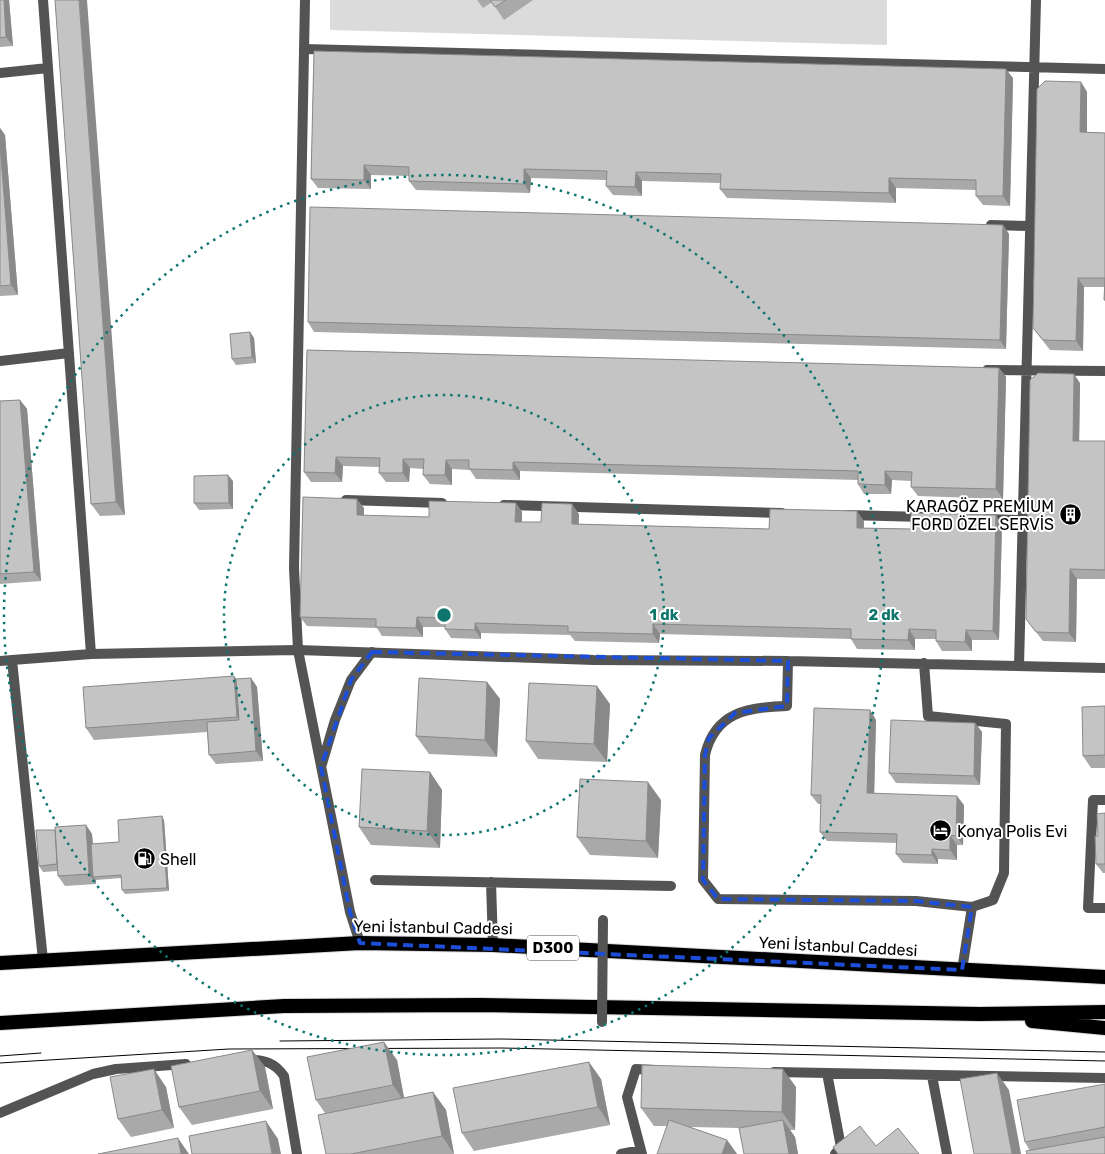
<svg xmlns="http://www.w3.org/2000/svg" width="1105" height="1154" font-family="Rubik,sans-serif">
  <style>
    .grass { fill: #dbdbdb }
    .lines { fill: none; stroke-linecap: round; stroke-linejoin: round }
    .trunk-casing { stroke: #dbdbdb; stroke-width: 16 }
    .minor { stroke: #545454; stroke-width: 10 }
    .tertiary { stroke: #545454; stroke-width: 10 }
    .trunk { stroke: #000; stroke-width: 14 }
    .tram { stroke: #000; stroke-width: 1 }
    .pedestrian-bridge { stroke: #545454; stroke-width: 10 }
    .wall { fill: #a9a9a9 }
    .shaded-wall { fill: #898989 }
    .building { fill: #c4c4c4; stroke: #898989 }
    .marked { fill: none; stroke: #1d4ed8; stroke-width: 4; stroke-dasharray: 10 6; stroke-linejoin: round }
    .ring { fill: none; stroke: #0f766e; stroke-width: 2.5; stroke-dasharray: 2.5 5 }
    .labels { text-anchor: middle; stroke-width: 4; stroke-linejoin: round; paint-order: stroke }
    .shield { fill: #fff; stroke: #4c4c4c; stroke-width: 1 }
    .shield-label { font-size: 15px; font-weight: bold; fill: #000 }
    .poi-label { font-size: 16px; fill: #000; stroke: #fff; text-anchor: start }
    .street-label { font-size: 16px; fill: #000; stroke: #fff }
    .centre { fill: #0f766e; stroke: #fff; stroke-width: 2.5 }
    .ring-label { font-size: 15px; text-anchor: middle; font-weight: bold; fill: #0f766e; stroke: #fff; stroke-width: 4; stroke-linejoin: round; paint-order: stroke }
  </style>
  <rect width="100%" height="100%" fill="#fff"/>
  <path class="grass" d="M330,0H887V45L330,30Z"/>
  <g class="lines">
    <defs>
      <path id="trunk" d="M0,963L360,943L493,945L1105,977
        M1032,1021L1105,1028
        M0,1023L284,1006L480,1005L979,1014L1105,1012"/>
    </defs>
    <use href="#trunk" class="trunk-casing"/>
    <path class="minor" d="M43,0L91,654
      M304,49L1105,69
      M0,73L48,68
      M991,225L1030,226
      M0,361L69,353
      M987,370L1105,371
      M346,500L442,503
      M504,505L782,513
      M846,515L924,517
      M986,519L1022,520
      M12,660L91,654L298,650L594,660L788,661L1105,668
      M0,661L12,660L43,960
      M788,661L787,706C748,707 715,712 705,755L703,880L718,899L916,901L972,907
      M924,663L928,716L1006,724L1004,873L993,900L972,907L962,970
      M1019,666L1036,0
      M1105,800H1093L1088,908H1105
      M375,880L671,886
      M491,882L493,945
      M248,1060C264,1059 275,1063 284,1076L297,1154
      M774,1072L1105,1078
      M827,1073L841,1147L835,1154
      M932,1076L947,1154
      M0,1113L93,1074L116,1069L186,1064
      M621,1154L641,1150
      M642,1154L627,1097L636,1069L654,1070"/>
    <path class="tertiary" d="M305,0L294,568L298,650L350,912L360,943
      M322,764L335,720L351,680L372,652"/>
    <use href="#trunk" class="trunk"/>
    <path class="tram" d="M280,1041L502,1039L1105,1052
      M0,1056L41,1053
      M0,1063L229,1049L502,1048L1105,1061"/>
    <path class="pedestrian-bridge" d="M602,1022L603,920"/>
  </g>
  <path class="wall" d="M0,0H9L13,46L0,47Z
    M55,0L125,515L100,516L91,504Z
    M477,0H533L504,20L492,2L483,8Z
    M314,51L1013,78L1010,206L983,205L976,196V190L896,188V203L727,198L720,189L721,183L642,181V196L613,195L606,186V180L531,178L530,193L416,190L409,181V176L371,175V189L318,188L311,179Z
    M1081,82L1087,92V132L1105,133V301L1104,300V287H1084L1083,351L1050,350L1033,328Z
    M0,128L5,135L18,295L0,296Z
    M1003,225L1009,234L1006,349L314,332L308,322Z
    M250,332L254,338L256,363L236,365L232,359Z
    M307,350L999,368L1006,377L1003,499L918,496L911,487V481L892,480L891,494H864L858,484V480L520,471V480L476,479L470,470L452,469V485L430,484L423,475L424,469L410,468L409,482H386L379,473L380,467L343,466L342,482H311L304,472Z
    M1080,383L1079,441H1105V579H1077L1076,642L1043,641L1026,619Z
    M20,400L27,409L41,581L0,584V401Z
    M233,481V509L199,510L194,503Z
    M516,503L522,512V522H541L579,514V524L769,529L864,521V528L911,529L1002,525L999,640H972V651H942L936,641V639H915V650L857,649L851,639L660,634L659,643L575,641L570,635L481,633V639L451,638L445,629V627H423V637L382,636L377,628L307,626L300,617L364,508V516L429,517Z
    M234,676L236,679L251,678L257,687L263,761L216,764L209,755L207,732L94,740L86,728Z
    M487,682L500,699L497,757L429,754L416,736Z
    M610,704L607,762L538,759L526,741Z
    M1105,706V768H1091L1083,756Z
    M870,710L876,720L874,793L964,805L963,845H957V860L938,859V864L903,863L896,854L897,843L827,841L820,832L821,804H818L811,795Z
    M975,723L982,732L980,785L896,783L889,773Z
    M430,772L442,790L440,848L371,845L359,827Z
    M661,800L658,858L590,855L577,837Z
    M1105,813V873H1103L1096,864L1098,836Z
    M164,820L169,891L125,894L122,890L121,878L96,880V884L65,886L58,876V871L43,872L39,866L55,830L86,825L92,834L93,844L119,842Z
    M252,1050L265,1067L273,1109L192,1125L179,1107Z
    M397,1060L404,1098L433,1092L446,1110L454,1154H326L325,1113L316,1100Z
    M601,1079L610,1125L474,1151L462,1133Z
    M1105,1084V1154L1030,1151L1025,1142Z
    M166,1087L174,1128L131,1137L118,1119Z
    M796,1087L795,1130H790L795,1137L798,1154H744L739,1128L690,1127L727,1140L737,1154H657L667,1126H654L641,1108Z"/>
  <path class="shaded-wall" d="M4,0H9L13,46L6,37Z
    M79,0H87L125,515L116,502Z
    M1006,69L1013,78L1010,206L1003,196Z
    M1081,82L1087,92V142L1080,132Z
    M0,128L5,135L18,295L11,285L0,144Z
    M364,165L371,175V189L364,180Z
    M524,169L531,178L530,193L524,184Z
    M636,172L642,181V196L635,187Z
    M889,178L896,188V203L889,193Z
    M1003,225L1009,234L1006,349L1000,340Z
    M1078,278L1084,287L1083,351L1076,341Z
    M250,332L254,338L256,363L252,357Z
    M999,368L1006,377L1003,499L996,489Z
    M1074,374L1080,383L1079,450L1073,441Z
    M20,400L27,409L41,581L34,572Z
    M336,457L343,466L342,482L335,473Z
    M403,459L410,468L409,482L403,473Z
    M446,460L452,469V485L445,475Z
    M513,462L520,471V480L513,470Z
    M885,471L892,480L891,494L885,485Z
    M228,475L233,481V509L229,503Z
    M357,499L364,508V525L357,515Z
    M516,503L522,512V531L515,522Z
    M572,504L579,514L578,533L572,524Z
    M857,511L864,521L863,537L857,528Z
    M996,515L1002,525L999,640L993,631Z
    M1070,569L1077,579L1076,642L1069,633Z
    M417,617L423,627V637L416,628Z
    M475,623L481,633V639L475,630Z
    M653,624L660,634L659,643L653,634Z
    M909,629L915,639V650L908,640Z
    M966,630L972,640V651L965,642Z
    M234,676L243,688L246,729L237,717Z
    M251,678L257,687L263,761L256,751Z
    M487,682L500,699L497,757L485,740Z
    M597,686L610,704L607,762L594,744Z
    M870,710L876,720L874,802L867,793Z
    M975,723L982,732L980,785L974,776Z
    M430,772L442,790L440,848L427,831Z
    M648,782L661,800L658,858L646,841Z
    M957,796L964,805L963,845L956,836Z
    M162,816L164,820L169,891L167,888Z
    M86,825L92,834L95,877H93L96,880V884L89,874Z
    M950,835L957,845V860L950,850Z
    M932,849L938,859V864L932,855Z
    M384,1042L397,1060L405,1103L393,1085Z
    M252,1050L265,1067L273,1109L260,1091Z
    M589,1062L601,1079L610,1125L598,1107Z
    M154,1069L166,1087L174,1128L162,1110Z
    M783,1069L796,1087L795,1130L782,1112Z
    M997,1073L1009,1090L1021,1154H1012Z
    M433,1092L446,1110L454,1154L442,1136Z
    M783,1120L795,1137L798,1154H789Z
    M266,1121L278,1139L281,1154H272Z
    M178,1138L189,1154H181Z
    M727,1140L737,1154H722Z"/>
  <path class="building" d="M0,0H4L6,37L0,38Z
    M55,0H79L116,502L91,504Z
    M490,0H506L495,7Z
    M314,51L1006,69L1003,196H976V180L889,178V193L720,189L721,174L636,172L635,187L606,186L607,171L524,169V184L409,181V167L364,165V180L311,179Z
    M1045,81L1081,82L1080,132L1105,133V300H1104L1105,278H1078L1076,341L1043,340L1033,328L1037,89Z
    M0,144L11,285L0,286Z
    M310,207L1003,225L1000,340L308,322Z
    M250,332L252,357L232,359L230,334Z
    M307,350L999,368L996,489L911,487L912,472L885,471V485L858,484V471L513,462V470L469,469V460H446L445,475H423L424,459H403V473H379L380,458L336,457L335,473L304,472Z
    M1038,373L1074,374L1073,441H1105V570L1070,569L1069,633L1036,632L1026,619L1030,380Z
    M20,400L34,572L0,574V401Z
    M228,475L229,503H194V476Z
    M303,497L357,499V515L429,517V501L516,503L515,522H541L542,503L572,504V524L769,529L770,509L857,511V528L911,529V513L996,515L993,631L966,630L965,642L936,641V630L909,629L908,640L851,639V629L653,624V634L568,632V626L475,623V630L445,629V618L417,617L416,628L376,627V619L300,617Z
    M234,676L237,717L86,728L83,687Z
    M251,678L256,751L209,755L207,722L239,720L236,679Z
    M419,678L487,682L485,740L416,736Z
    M529,683L597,686L594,744L526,741Z
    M1105,706V755L1083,756L1082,707Z
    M814,708L870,710L867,793L957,796L956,836L950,835V850L932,849V855L896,854L897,834L820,832L821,795H811Z
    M891,720L975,723L974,776L889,773Z
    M362,769L430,772L427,831L359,827Z
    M580,779L648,782L646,841L577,837Z
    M1105,813V864H1096L1095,836H1098L1097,814Z
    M162,816L167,888L122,890L121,875L93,877L91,844L119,842L118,820Z
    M86,825L89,874L58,876L55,827Z
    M36,830H55L57,864L39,866Z
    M384,1042L393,1085L316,1100L307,1057Z
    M252,1050L260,1091L179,1107L171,1066Z
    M589,1062L598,1107L462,1133L453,1088Z
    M642,1065L783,1069L782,1112L641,1108Z
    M154,1069L162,1110L118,1119L110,1077Z
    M997,1073L1012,1154H974L960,1079Z
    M1105,1084V1127L1025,1142L1017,1100Z
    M433,1092L442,1136L351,1154H326L318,1115Z
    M669,1120L727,1140L722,1154H657Z
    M783,1120L789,1154H744L739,1128Z
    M266,1121L272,1154H192L189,1136Z
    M860,1126L876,1146L898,1128L919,1154H838L833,1147Z
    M1105,1137V1154H1027L1026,1151Z
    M178,1138L181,1154H98Z"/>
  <path class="marked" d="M372,652L788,661L787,706L735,713L709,738L705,755L703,880L718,899L916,901L972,907L962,970L360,943L350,912L321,767L351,680Z"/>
  <g class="ring">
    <circle cx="444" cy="615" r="220"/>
    <circle cx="444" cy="615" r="440"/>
  </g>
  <defs>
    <symbol id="building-disc" viewBox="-11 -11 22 22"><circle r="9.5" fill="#000" stroke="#fff"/><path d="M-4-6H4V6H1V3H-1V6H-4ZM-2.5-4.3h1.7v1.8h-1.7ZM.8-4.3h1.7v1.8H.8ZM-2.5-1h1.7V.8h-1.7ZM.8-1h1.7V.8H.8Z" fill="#fff"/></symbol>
    <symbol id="hotel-disc" viewBox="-11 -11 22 22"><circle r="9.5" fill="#000" stroke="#fff"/><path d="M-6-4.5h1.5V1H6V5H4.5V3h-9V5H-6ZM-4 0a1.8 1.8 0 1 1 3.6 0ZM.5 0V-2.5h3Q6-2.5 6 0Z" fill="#fff"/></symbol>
    <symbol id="fuel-disc" viewBox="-11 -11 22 22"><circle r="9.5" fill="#000" stroke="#fff"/><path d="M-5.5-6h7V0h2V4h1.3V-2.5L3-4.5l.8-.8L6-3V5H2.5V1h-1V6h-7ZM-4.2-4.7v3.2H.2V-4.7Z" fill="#fff"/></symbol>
  </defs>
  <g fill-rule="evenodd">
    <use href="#building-disc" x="1058" y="502" width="25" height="25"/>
    <use href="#hotel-disc" x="928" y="818" width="25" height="25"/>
    <use href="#fuel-disc" x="132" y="846" width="25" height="25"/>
  </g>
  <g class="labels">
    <rect class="shield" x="527" y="935.5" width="52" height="25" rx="4"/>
    <g class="shield-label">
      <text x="553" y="953">D300</text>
    </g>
    <g class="poi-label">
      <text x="1054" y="512" text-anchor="end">KARAGÖZ PREMİUM<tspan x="1054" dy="18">FORD ÖZEL SERVİS</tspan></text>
      <text x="957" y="837">Konya Polis Evi</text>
      <text x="160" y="865">Shell</text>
    </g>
    <g class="street-label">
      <text transform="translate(433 927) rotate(1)" y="6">Yeni İstanbul Caddesi</text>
      <text transform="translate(838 946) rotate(3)" y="6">Yeni İstanbul Caddesi</text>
    </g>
  </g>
  <circle cx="444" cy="615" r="8" class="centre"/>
  <g class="ring-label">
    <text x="664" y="620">1 dk</text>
    <text x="884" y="620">2 dk</text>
  </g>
</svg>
